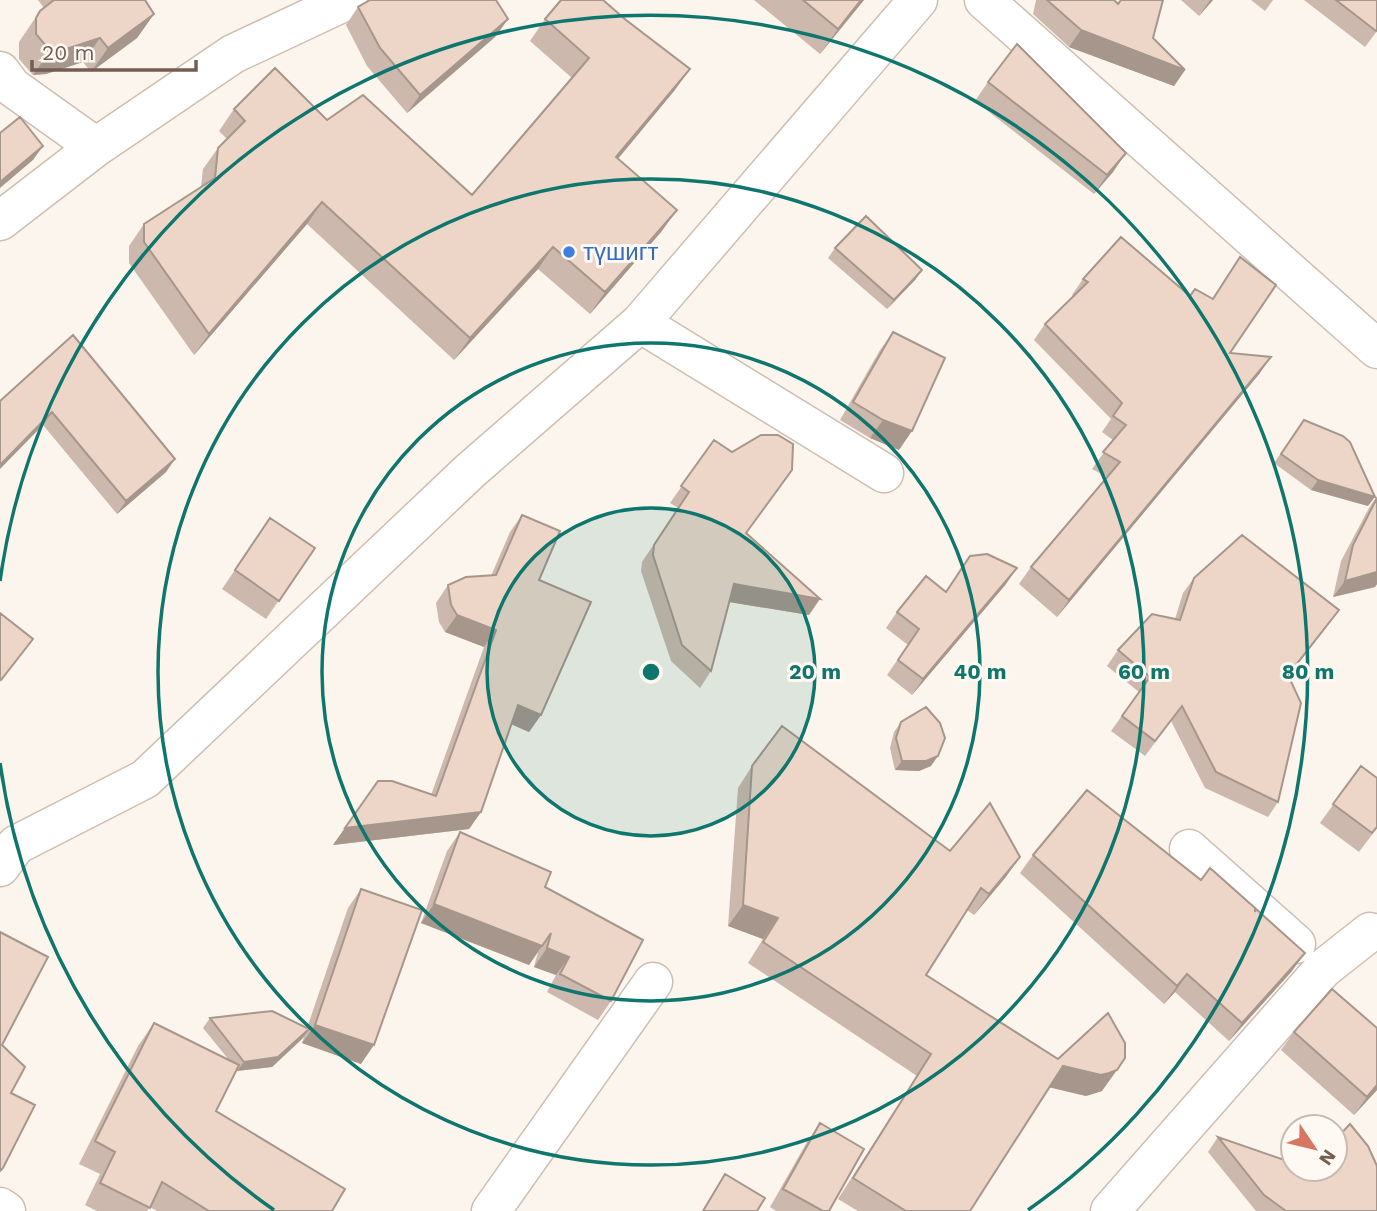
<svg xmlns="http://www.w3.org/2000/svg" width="1377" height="1211" font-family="'Work Sans',sans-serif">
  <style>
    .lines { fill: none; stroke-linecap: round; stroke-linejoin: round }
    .minor-casing { stroke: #cdbeb3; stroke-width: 41 }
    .minor { stroke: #fff; stroke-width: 38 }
    .wall { fill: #ccb8ac }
    .shaded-wall { fill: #a6968c }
    .building { fill: #edd6c8; stroke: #a6968c; stroke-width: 2 }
    .ring { fill: none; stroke: #0f766e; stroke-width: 3.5 }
    .shop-dot { fill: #3f7fe0; stroke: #fef9f3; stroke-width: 2.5 }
    .labels { text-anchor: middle; stroke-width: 6; stroke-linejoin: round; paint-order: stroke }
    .shop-label { font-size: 24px; fill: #366cbe; stroke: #fef9f3; text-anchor: start }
    .centre { fill: #0f766e; stroke: #fef9f3; stroke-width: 3.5 }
    .ring-label { font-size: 21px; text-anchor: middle; font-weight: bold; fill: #0f766e; stroke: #fef9f3; stroke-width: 6; stroke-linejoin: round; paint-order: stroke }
  </style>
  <rect width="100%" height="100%" fill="#fbf5ed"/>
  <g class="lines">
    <defs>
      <path id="minor" d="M984,0L1377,349
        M0,71L12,87L96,147
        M0,221L96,147L233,54L348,0
        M640,323L884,473
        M1189,849L1296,944
        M0,867L16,845L145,779L470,471L640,323L918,0
        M0,1207L6,1211
        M491,1211L653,982
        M1110,1211L1323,969L1370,932"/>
    </defs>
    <use href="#minor" class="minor-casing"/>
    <use href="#minor" class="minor"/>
  </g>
  <path class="wall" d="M38,0H145L154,14L137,38L91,72L83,62L46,74L33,75L19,59V42L40,11L44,8Z
    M754,0H864L820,54Z
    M1036,0H1114L1185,70L1174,86L1069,47L1033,14Z
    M1181,0H1213L1199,16Z
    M1251,0H1273L1265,11Z
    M1304,0H1377V31L1365,47Z
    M358,7L508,19L495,37L407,113L367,66L346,25Z
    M545,19L626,20L690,69L674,91L618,159L677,210L661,232L590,314L538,269L454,360L307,224L194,355L129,263V246L144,224L201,187L203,169L218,148L227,139L219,131L234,109L327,120L472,195L572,78L530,41Z
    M988,82L1113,172L1094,194L975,101Z
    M835,248L922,270L915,280L887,309L828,258Z
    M1240,257L1230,353L1260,373L1057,617L1019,584L1031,567L1107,477L1092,469L1113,440L1102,432L1111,419L1034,340L1045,324L1073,296L1072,295L1083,279L1212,299Z
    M893,332L899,450L870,438L840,420L880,350Z
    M73,335L175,459L166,472L117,514L43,425L1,402Z
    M1304,420L1368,506L1311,490L1274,463Z
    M714,440L746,533L809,615L729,602L711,671L700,688L671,661L641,571L642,562L678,508L670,503Z
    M1377,496V584L1375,587L1333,597L1341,561L1369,508Z
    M522,515L539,580L541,715L529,732L511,724L481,812L469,829L333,845L378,781L431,795L484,647L445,632L439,622L436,603L448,585L491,576L510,532Z
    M270,518L315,548L266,619L222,589Z
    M1194,578L1328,625L1288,676L1278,802L1268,817L1205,788L1171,721L1145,756L1111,731L1139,692L1107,666L1118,650L1175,619L1183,593Z
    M1006,584L912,695L887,675L908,645L886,628L897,612L946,592Z
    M901,722L931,766L919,771L895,770L890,748L894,732Z
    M752,766L950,851L1020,857L1005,878L974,915L967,910L926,975L1102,1091L1086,1096L1049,1087L970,1211H858L838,1199L917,1076L748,963L763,939L728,926L738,788Z
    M1361,766L1377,828L1359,852L1320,823Z
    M460,832L545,887L611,1001L598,1020L547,992L556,975L534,967L538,952L529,965L421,923L447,851Z
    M1033,855L1201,880L1255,912L1292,971L1229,1041L1175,992L1164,1004L1020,873Z
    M361,889V1064L302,1043L304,1037L272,1067L237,1071V1070L216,1111L332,1211H157L150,1207L147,1211H97L85,1205L100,1174L79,1164L138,1046L154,1023L229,1060L203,1028L210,1018L307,1028L348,908Z
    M1377,1028V1090L1354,1115L1281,1050L1294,1032Z
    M820,1123L829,1211H776L770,1207L807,1142Z
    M1218,1137L1293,1169L1377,1211H1256L1208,1152Z"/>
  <path class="shaded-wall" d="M861,0H864L820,54L838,29Z
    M1210,0H1213L1199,16Z
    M154,14L137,38L91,72L108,48Z
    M508,19L495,37L407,113L420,95Z
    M1081,30L1185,70L1174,86L1069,47Z
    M100,38L83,62L46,74L33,75L50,51Z
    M690,69L674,91L601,179L616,157Z
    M43,146L33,160L0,188V182Z
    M1126,153L1113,172L1094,194L1107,175Z
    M322,202L307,224L194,355L209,334Z
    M677,210L661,232L590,314L605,292Z
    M553,247L538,269L454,360L470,338Z
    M922,270L915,280L887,309L894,300Z
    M1271,357L1260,373L1057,617L1069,600Z
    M52,412L43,425L0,469V465Z
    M883,420L912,431L899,450L870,438Z
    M175,459L166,472L117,514L126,501Z
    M1318,480L1375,497L1368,506L1311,490Z
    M1017,568L1006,584L912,695L923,679Z
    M1377,572V584L1375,587L1333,597L1345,581Z
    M734,584L820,599L809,615L723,601Z
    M1339,610L1328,625L1277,691L1288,675Z
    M457,615L496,630L484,647L445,632Z
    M518,705L541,715L529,732L506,722Z
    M938,756L931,766L919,771L895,770L902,761Z
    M481,812L469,829L333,845L345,828Z
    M1020,857L1005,878L974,915L989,894Z
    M434,904L542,946L529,965L421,923Z
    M743,905L778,918L763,939L728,926Z
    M547,948L569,957L556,975L534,967Z
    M1305,953L1292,971L1229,1041L1242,1023Z
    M1187,974L1175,992L1164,1004L1177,986Z
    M315,1025L374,1045L361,1064L302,1043Z
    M309,1029L302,1039L272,1067L237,1071L244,1062Z
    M1063,1066L1117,1070L1102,1091L1086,1096L1048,1087Z
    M1377,1085V1090L1354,1115L1367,1097Z"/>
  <path class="building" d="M54,0H145L154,14L108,48L100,38L63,50L50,51L36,34V18L40,11Z
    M370,0H496L508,19L420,95L380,48L358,7Z
    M561,0H603L626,20L690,69L616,157L677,210L605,292L553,247L470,338L322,202L209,334L144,242V224L215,178L218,148L245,121L234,109L275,68L327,120L363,95L472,195L589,58L545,19Z
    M803,0H861L838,29Z
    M1047,0H1114L1118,4L1121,0H1163L1153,38L1185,70L1081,30Z
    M1336,0H1377V30L1376,31Z
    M1017,44L1126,153L1107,175L988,82Z
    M20,117L43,146L0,182V133Z
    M866,216L922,270L894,300L835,248Z
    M1121,237L1190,296L1195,289L1213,299L1240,257L1276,285L1230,353L1271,357L1069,600L1031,567L1120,462L1103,452L1126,425L1113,416L1122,403L1045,324L1088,282L1083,279Z
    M893,332L945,358L912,431L883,420L853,402Z
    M73,335L175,459L126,501L52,412L0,465V401Z
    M1304,420L1343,436L1350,442L1375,497L1318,480L1281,454Z
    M761,435H778L793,444L792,470L746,533L820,599L734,584L711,671L682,645L653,555L654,545L689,492L681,486L714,440L732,452Z
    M1377,498V572L1345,581L1353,545Z
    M522,515L560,531L539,580L591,602L541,715L518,705L481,812L345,828L378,781H392L436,796L496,630L457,615L451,605L448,585L466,577L496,575Z
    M270,518L315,548L279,601L235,570Z
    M1242,535L1339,610L1288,675L1301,703L1278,802L1216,772L1182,706L1155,741L1122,716L1150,677L1118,650L1152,614L1180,620L1194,578Z
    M987,554L1017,568L923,679L898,660L919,629L897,612L926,576L946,592L970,556Z
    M0,613L33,639L1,680L0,679Z
    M926,707L940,723L945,738L938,756L926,761H902L896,738L901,722Z
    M782,726L950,851L990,803L1020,857L989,894L981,888L926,975L1058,1059L1108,1013L1125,1043V1058L1117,1070L1109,1073L1101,1075L1063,1066L970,1211H906L853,1178L931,1054L763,942L778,918L743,905L752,766Z
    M1361,766L1377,778V827L1372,833L1333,804Z
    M1087,790L1201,880L1210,868L1255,908V912L1256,909L1305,953L1242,1023L1187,974L1177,986L1033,855Z
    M460,832L551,872L545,887L643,940L611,1001L560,974L569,957L547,948L551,933L542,946L434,904Z
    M361,889L422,910L374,1045L315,1025Z
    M0,932L48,957L2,1045L25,1067L11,1093L35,1105L3,1168L0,1171Z
    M1332,989L1377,1028V1085L1367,1097L1294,1032Z
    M272,1011L309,1029L278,1057L244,1062L210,1018Z
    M154,1023L239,1065L216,1111L345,1189L332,1211H209L162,1182L150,1208L100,1183L115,1152L95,1141Z
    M820,1123L864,1149L829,1211H823L783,1189Z
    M1350,1124L1368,1146L1377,1166V1211H1286L1264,1195L1218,1137L1293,1163V1169H1335V1140Z
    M725,1174L765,1198L757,1211H703Z"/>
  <circle cx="651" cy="672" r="164" fill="#0f766e" fill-opacity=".12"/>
  <g class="ring">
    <circle cx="651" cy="672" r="164"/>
    <circle cx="651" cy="672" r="329"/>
    <circle cx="651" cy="672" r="493"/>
    <path d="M274 1210A657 657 0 0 1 0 763M0 581A657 657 0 1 1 1028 1210"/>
  </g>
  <circle class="shop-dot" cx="569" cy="252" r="7"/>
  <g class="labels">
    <g class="shop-label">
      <text x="583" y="260">түшигт</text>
    </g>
  </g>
  <circle cx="651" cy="672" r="10" class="centre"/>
  <g class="ring-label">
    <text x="815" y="679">20 m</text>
    <text x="980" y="679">40 m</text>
    <text x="1144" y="679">60 m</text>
    <text x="1308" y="679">80 m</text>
  </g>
  <g transform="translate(1314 1148) rotate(125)"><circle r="33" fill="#fef9f3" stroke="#c7bbb3" stroke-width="2"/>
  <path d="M0-5L12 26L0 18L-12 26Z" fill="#d67861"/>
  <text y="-10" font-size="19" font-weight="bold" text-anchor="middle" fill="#745d52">N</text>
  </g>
  <path d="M32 60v10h164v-10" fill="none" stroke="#745d52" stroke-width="3.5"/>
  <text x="42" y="60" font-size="21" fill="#745d52" stroke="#fef9f3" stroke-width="5" paint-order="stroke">20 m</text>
</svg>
